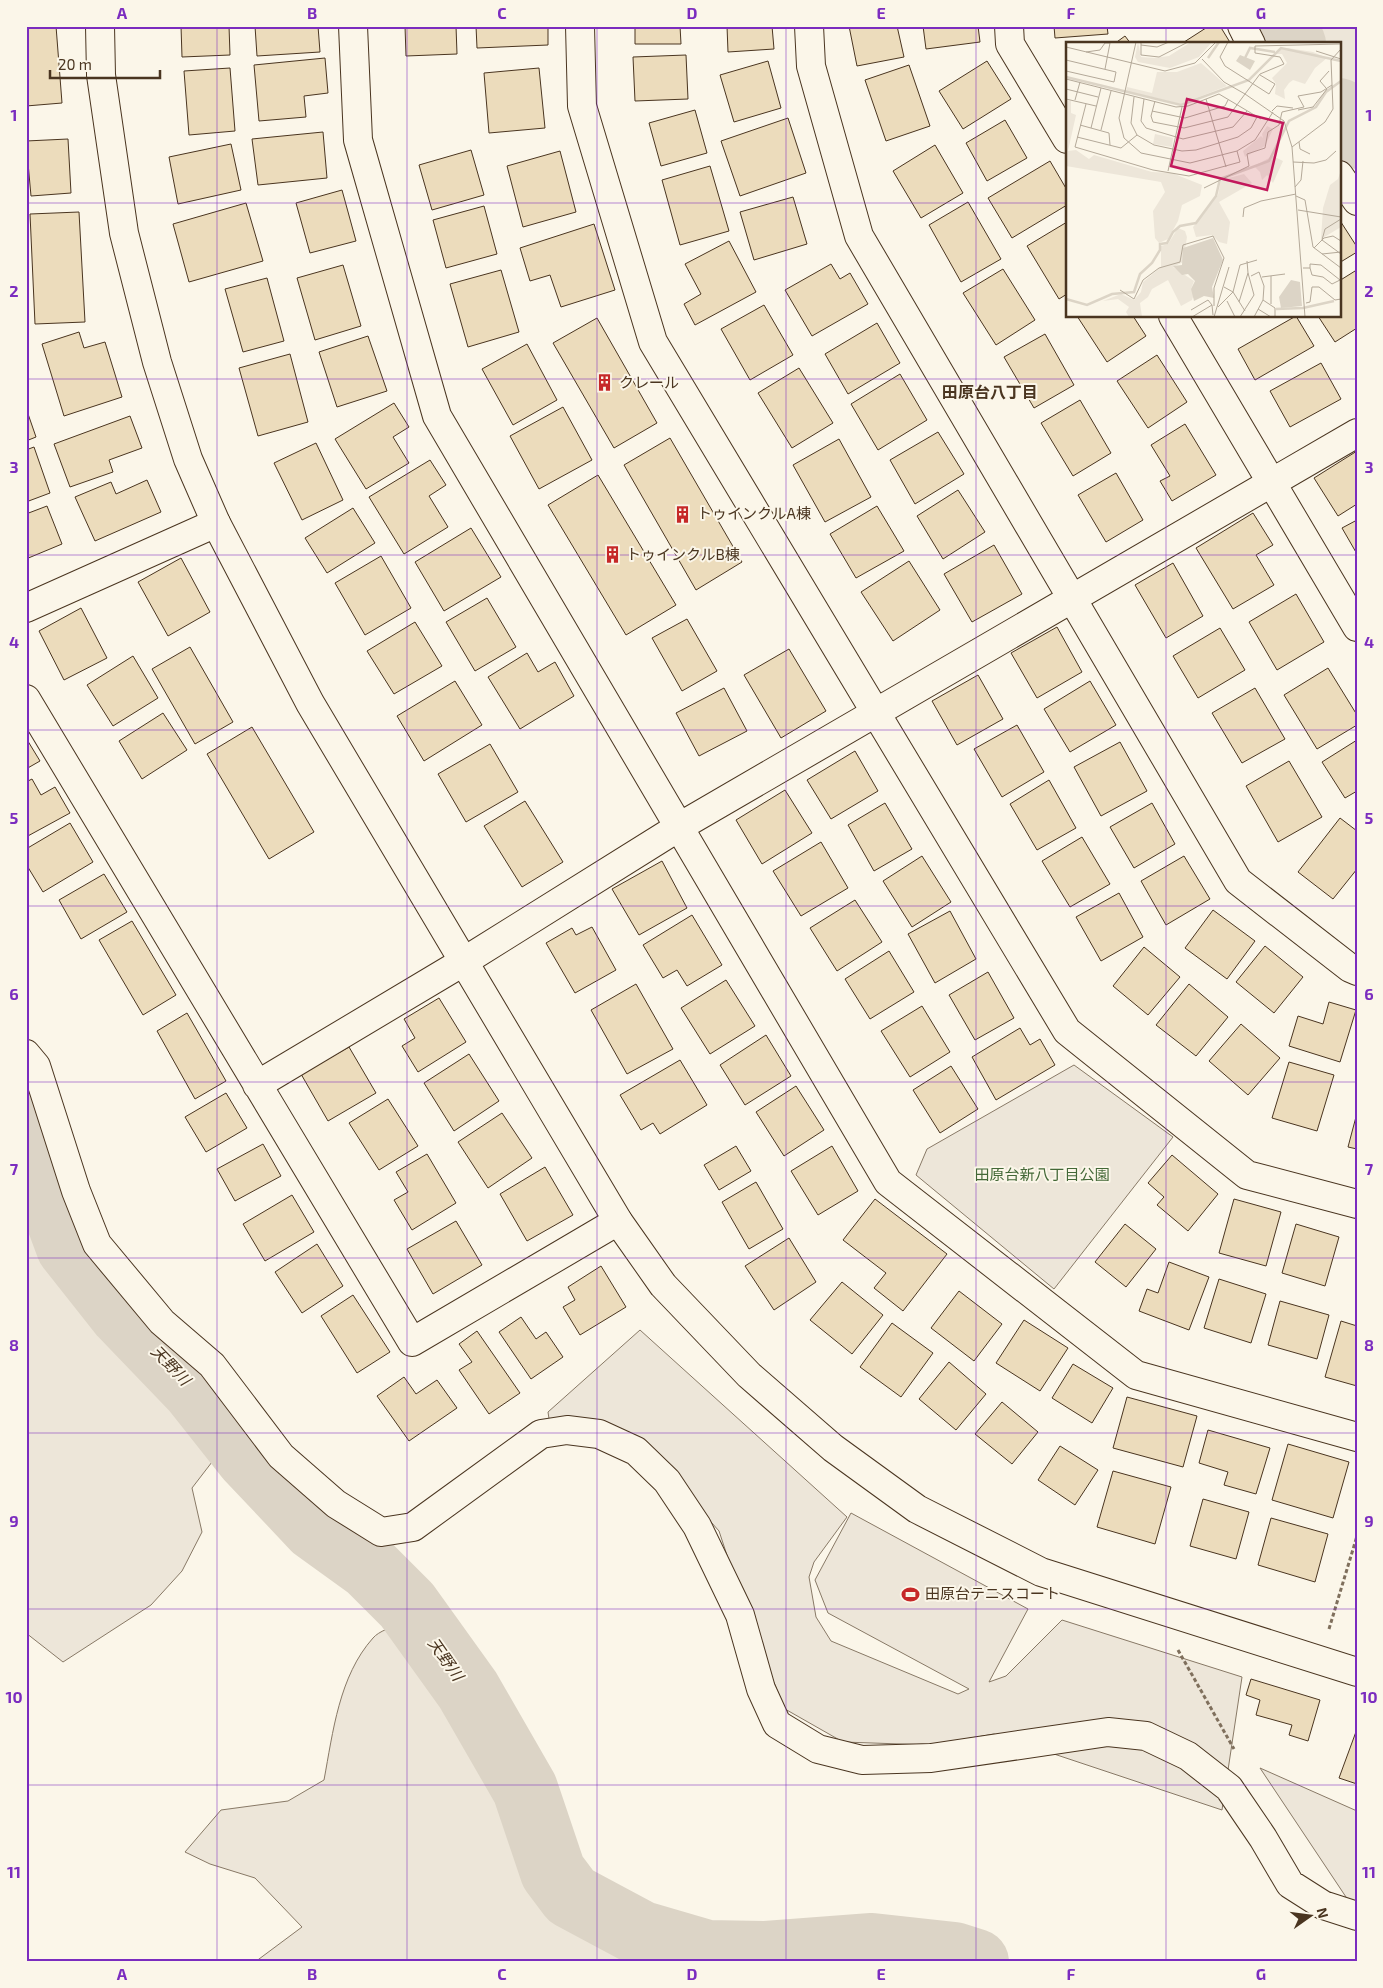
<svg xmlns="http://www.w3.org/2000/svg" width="1383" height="1988" font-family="'Exo 2','Noto Sans JP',sans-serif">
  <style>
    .green { fill: #ede6d9; stroke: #887966 }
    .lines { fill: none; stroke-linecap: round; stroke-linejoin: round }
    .river { stroke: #dcd4c6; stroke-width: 66 }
    .building { fill: #ecdcbc; stroke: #4a3520 }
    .street-casing { stroke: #4a3520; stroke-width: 30 }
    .secondary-casing { stroke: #4a3520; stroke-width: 30 }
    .path { stroke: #7f6f5c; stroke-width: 3; stroke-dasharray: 4 2.5; stroke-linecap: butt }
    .street { stroke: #fbf6e9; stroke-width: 28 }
    .secondary { stroke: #fbf6e9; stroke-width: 28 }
    .grid { fill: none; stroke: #7b2cbf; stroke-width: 1; stroke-opacity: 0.55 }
    .labels { text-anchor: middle; stroke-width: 4; stroke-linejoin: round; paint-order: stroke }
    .poi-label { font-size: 15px; fill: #4a3520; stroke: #fbf6e9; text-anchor: start }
    .park-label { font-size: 15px; fill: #436837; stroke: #fbf6e9 }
    .neighbourhood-label { font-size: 16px; font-weight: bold; fill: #4a3520; stroke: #fbf6e9 }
    .water-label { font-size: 16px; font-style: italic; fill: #4a3520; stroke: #fbf6e9 }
    .inset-river { fill: none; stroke: #dcd4c6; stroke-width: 2.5 }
    .inset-road { fill: none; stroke: #b4a999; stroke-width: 1 }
    .view { fill: #c2185b; fill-opacity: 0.15; stroke: #c2185b; stroke-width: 2.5 }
    .inset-edge { fill: none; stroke: #4a3520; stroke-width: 2.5 }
    .neatline { fill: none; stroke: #7b2cbf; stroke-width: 2 }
    .grid-label { font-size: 16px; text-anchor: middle; font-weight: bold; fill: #7b2cbf }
  </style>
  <rect width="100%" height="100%" fill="#fbf6e9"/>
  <path class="green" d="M1304,26H1357V109L1339,83V44H1313Z
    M1074,1065L1173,1137L1054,1289L916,1175L927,1149Z
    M26,1164L64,1266L94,1294L136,1355L185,1403L212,1462L192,1488L202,1532L182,1571L151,1605L63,1662L26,1633Z
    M640,1330L847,1517L814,1562L809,1577L816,1617L831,1641L958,1694L969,1689L828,1613L815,1580L851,1513L1028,1609L989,1682L1006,1676L1062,1620L1242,1677L1222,1810L994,1734L931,1745L843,1742L785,1709L750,1625L719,1531L642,1444L551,1432L548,1412Z
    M401,1624L462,1639L510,1710L537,1772L559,1835L586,1891L698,1940L699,1962H255L302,1927L255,1878L210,1864L185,1852L221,1810L288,1801L324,1780C333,1732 339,1676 373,1638C379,1631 392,1627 401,1624Z
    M1260,1768L1357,1811V1907L1352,1906Z"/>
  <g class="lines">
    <path class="river" d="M1281,26L1293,44
      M1339,111L1357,136
      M26,1127L37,1161L69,1247L122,1314L195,1390L248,1457L315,1528L369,1567L407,1605L468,1690L525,1789L553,1872L571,1896L642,1934L707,1953L766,1954L872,1946L954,1955L976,1962"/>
  </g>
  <path class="building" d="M26,26H56L62,103L26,106Z
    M181,26H229L230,55L182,57Z
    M255,26H318L320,52L257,56Z
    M405,26H456L457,54L406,56Z
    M476,26H548V45L477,48Z
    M635,26H680L681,44H635Z
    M727,26H772L774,49L728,52Z
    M849,26H897L904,57L857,66Z
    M923,26H978L980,42L926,49Z
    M1054,26H1107L1108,34L1055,38Z
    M1209,26H1220L1231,44H1181Z
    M1125,36L1131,44H1114Z
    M686,55L688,99L635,101L633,57Z
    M325,58L328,93L304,96L306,117L259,121L254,65Z
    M768,61L781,108L734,122L720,75Z
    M987,61L1011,99L963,129L939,91Z
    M909,65L930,126L886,141L865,80Z
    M230,68L235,131L189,135L184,71Z
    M539,68L545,128L489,133L484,73Z
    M695,110L707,153L661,166L649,123Z
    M788,118L806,173L740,196L721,141Z
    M1005,120L1027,158L987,181L966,143Z
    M323,132L327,178L258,185L252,139Z
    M68,139L71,193L31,196L26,141Z
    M231,144L241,190L178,204L169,157Z
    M935,145L963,193L921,218L893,171Z
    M471,150L484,195L432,210L419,165Z
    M560,151L576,212L523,227L507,166Z
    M1050,161L1067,190V205L1012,238L988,198Z
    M710,166L729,231L680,245L662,180Z
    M342,190L356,241L310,253L296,203Z
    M793,197L807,244L754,260L740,212Z
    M968,202L1001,259L961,282L929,225Z
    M246,203L263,261L189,282L173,224Z
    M484,206L497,254L446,268L433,220Z
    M79,212L85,322L35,324L30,214Z
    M1339,219L1357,247V252L1339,263Z
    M1067,222V294L1059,299L1027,246Z
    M594,224L615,290L561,307L550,275L530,281L520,248Z
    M729,241L756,292L695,325L684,304L701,294L685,264Z
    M831,264L840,279L850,273L868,304L812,336L785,290Z
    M343,265L361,326L315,340L297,278Z
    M1003,269L1035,320L996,345L963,293Z
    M501,270L519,332L468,347L450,284Z
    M1355,271L1357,274V328L1335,342L1318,316H1339V281Z
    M267,278L284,341L243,352L225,289Z
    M764,305L793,355L750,380L721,329Z
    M1077,316H1133L1146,336L1107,362Z
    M1296,316L1314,346L1255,380L1238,349Z
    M597,318L657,423L614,448L553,343Z
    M877,323L900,363L848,394L825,354Z
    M79,332L84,348L105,342L122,397L64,416L42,344Z
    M1045,334L1074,385L1034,408L1004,357Z
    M368,336L387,391L337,407L319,352Z
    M527,344L557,400L513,425L482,369Z
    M290,354L308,422L258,436L239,368Z
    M1157,355L1187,402L1148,428L1117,381Z
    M1321,363L1341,399L1290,427L1270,391Z
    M799,368L833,423L792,448L758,393Z
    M900,374L927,420L878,450L851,404Z
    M1080,400L1111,453L1073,476L1041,423Z
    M394,403L409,427L393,437L409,463L366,489L335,439Z
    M563,407L592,460L539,489L510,436Z
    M26,408L36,437L26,441Z
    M130,416L142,448L109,460L113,472L70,487L54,444Z
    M1185,424L1216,475L1172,501L1160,481L1170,476L1151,445Z
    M938,432L964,474L915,504L890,460Z
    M670,438L742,562L696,590L624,465Z
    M839,439L871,497L825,522L793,465Z
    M316,443L343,500L302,520L274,463Z
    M34,447L50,493L26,502V450Z
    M1357,451V504L1338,516L1314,478Z
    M430,460L446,485L429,496L448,527L404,554L369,497Z
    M1116,473L1143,520L1106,542L1078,495Z
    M598,475L676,605L626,635L548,505Z
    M147,480L161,512L95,541L75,497L111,482L116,494Z
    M958,490L985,532L943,559L917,516Z
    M47,506L62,544L26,559V514Z
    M877,506L904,551L856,578L830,534Z
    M353,508L375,543L327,573L305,538Z
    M1253,513L1273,545L1256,555L1274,585L1233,609L1196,548Z
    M1357,520V554L1342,528Z
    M471,528L501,577L444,611L415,562Z
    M994,545L1022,594L972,622L944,574Z
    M381,556L411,608L365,635L335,583Z
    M181,558L210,612L168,636L138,582Z
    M909,561L940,610L893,641L861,592Z
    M1173,563L1203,616L1166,638L1135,585Z
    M1296,594L1324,642L1277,670L1249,622Z
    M487,598L516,647L475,671L446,622Z
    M81,608L107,658L64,680L39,631Z
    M687,619L717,671L682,691L652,638Z
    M415,622L442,666L394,694L367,651Z
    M1057,627L1082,672L1037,698L1011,653Z
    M1220,628L1245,670L1198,698L1173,656Z
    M190,647L233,722L195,744L152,669Z
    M789,649L826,711L781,738L744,675Z
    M527,653L538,672L555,662L574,696L520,729L488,677Z
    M133,656L158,698L113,726L87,685Z
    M1328,668L1357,715V725L1317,749L1284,695Z
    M978,675L1003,719L957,745L932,701Z
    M455,681L482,725L424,761L397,716Z
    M1090,681L1116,725L1070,752L1044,709Z
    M724,688L747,731L699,756L676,713Z
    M1255,688L1285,739L1242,763L1212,713Z
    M163,713L187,750L142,779L119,741Z
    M1017,725L1044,772L1002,797L974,749Z
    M252,727L314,832L269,859L207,754Z
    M26,738L40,761L26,769Z
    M1357,740V791L1345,798L1322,762Z
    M1120,742L1147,791L1101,816L1074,767Z
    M490,744L518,792L466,822L438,774Z
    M855,751L878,791L831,819L807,780Z
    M1289,761L1322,817L1278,842L1246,786Z
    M32,779L41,795L55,787L70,813L26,837V782Z
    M1049,780L1076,828L1037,850L1010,804Z
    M785,790L812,833L762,864L736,820Z
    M525,801L563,862L522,887L484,826Z
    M885,803L912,849L874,871L848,825Z
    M1152,803L1175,844L1134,868L1110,827Z
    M1340,818L1357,831V869L1333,899L1298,872Z
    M70,823L93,862L43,892L26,864V849Z
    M1082,837L1110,884L1070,907L1042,861Z
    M821,842L848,888L801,916L773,871Z
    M922,856L951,902L912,927L883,881Z
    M1184,856L1210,899L1166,925L1141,881Z
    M662,861L687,908L639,935L612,889Z
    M104,874L127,912L81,939L59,900Z
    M1119,893L1143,937L1101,961L1076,917Z
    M855,900L882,942L837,971L810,928Z
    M1213,910L1255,941L1227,979L1185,948Z
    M950,911L976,959L935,983L908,934Z
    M692,915L722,965L687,986L677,970L663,978L643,945Z
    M132,921L176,995L143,1015L99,940Z
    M592,927L616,970L575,993L546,943L572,928L576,935Z
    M1265,946L1303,977L1274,1013L1236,982Z
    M1144,947L1180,977L1148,1015L1113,986Z
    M889,951L914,992L870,1019L845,979Z
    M988,972L1014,1018L975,1040L949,995Z
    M726,980L755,1026L710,1054L681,1008Z
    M636,984L673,1049L627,1074L591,1010Z
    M1189,984L1228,1017L1196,1056L1156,1025Z
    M439,998L466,1042L418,1072L402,1046L415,1038L404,1019Z
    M1329,1002L1356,1010L1340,1062L1289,1046L1298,1016L1323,1024Z
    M922,1006L950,1052L910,1077L881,1031Z
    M187,1013L226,1081L195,1099L157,1031Z
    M1241,1024L1280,1058L1248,1095L1209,1061Z
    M1020,1028L1030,1045L1040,1039L1055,1065L996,1100L972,1057Z
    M766,1035L791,1076L745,1105L720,1065Z
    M349,1047L376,1093L328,1121L301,1074Z
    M469,1054L499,1101L454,1131L424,1083Z
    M680,1060L707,1105L660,1134L653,1123L641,1130L620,1095Z
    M1289,1062L1334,1075L1317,1131L1272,1118Z
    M951,1066L978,1109L940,1133L913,1090Z
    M796,1086L824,1130L784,1156L756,1112Z
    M226,1093L247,1128L206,1152L185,1117Z
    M388,1099L418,1146L379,1170L349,1123Z
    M502,1113L532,1158L488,1188L458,1142Z
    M1357,1113V1149L1348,1147Z
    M263,1144L281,1176L235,1201L217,1169Z
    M736,1146L751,1171L719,1190L704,1165Z
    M832,1146L858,1191L818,1215L791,1171Z
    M427,1154L456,1203L412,1230L394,1200L408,1192L396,1172Z
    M1172,1155L1218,1194L1188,1231L1157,1205L1164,1197L1148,1183Z
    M545,1167L573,1215L527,1241L500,1194Z
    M756,1182L783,1229L749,1249L722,1202Z
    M292,1195L314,1232L265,1261L243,1224Z
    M875,1199L947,1254L903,1311L874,1288L886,1273L843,1240Z
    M1234,1199L1281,1212L1266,1266L1219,1253Z
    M456,1221L482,1265L433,1294L407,1249Z
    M1125,1224L1156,1249L1126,1287L1095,1262Z
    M1296,1224L1339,1237L1325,1286L1282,1273Z
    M789,1238L816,1282L774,1310L745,1266Z
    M317,1244L343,1286L302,1313L275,1272Z
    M1169,1262L1209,1277L1189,1330L1139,1311L1147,1289L1158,1293Z
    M601,1266L626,1307L580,1335L563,1307L575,1300L568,1287Z
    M1219,1279L1266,1294L1251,1343L1204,1328Z
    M842,1282L883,1315L852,1354L810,1320Z
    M959,1291L1002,1324L974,1361L931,1328Z
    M353,1295L390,1352L357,1373L321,1316Z
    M1280,1301L1329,1315L1317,1359L1268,1345Z
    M521,1317L536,1339L546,1332L563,1357L531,1379L499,1332Z
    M1024,1320L1068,1348L1040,1391L996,1363Z
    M1341,1321L1357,1326V1386L1325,1377Z
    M892,1323L933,1353L901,1397L860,1367Z
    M477,1331L520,1393L489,1414L459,1370L472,1362L459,1344Z
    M949,1362L986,1394L956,1430L919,1399Z
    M1073,1364L1113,1388L1092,1423L1052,1398Z
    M404,1377L416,1394L437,1380L457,1408L409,1441L377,1396Z
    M1127,1397L1197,1416L1183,1467L1113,1448Z
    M1002,1402L1038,1432L1012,1464L975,1434Z
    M1208,1430L1270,1448L1256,1494L1224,1485L1228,1472L1199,1463Z
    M1288,1444L1349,1462L1333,1518L1272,1500Z
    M1060,1446L1098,1470L1075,1505L1038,1480Z
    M1113,1471L1171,1487L1155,1544L1097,1527Z
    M1203,1499L1249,1512L1236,1559L1190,1546Z
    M1271,1518L1328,1534L1315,1582L1258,1565Z
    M1251,1679L1320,1700L1308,1741L1289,1735L1292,1725L1256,1715L1260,1700L1246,1695Z
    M1357,1729V1784L1339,1778Z"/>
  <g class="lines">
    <defs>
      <path id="street" d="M353,26L358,140L437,416L888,1182L1136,1375L1357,1437
        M580,26L582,106L653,342L1067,1031L1247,1175L1357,1204
        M809,26L811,66L859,236L1238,881L1350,968L1357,971
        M1009,26L1010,44L1067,139
        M1242,26L1251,44
        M1339,175L1357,201
        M1173,316L1357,627
        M26,608L216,523
        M26,699L412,1342L618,1221
        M26,1054L36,1066L76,1191L97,1244L162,1322L212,1365L281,1456L336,1504L381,1532L413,1527L541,1434L567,1430L599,1434L636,1451L667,1481L697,1526L740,1615L761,1689L777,1724L818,1749L862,1760L931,1758L1108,1732L1146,1736L1188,1756L1229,1788L1263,1838L1290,1884L1323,1905L1357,1916
        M257,1085L463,962L679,827L1357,433"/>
      <path id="secondary" d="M100,26L101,75L124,233L157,362L188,459L216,523L310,703L618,1221L663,1285L749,1375L833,1448L917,1509L1041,1572L1357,1672"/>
    </defs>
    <use href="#street" class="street-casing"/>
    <use href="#secondary" class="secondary-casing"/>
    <path class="path" d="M1329,1629L1357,1536
      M1178,1650L1234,1749"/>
    <use href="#street" class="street"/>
    <use href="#secondary" class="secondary"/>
  </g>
  <path class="grid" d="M217,26V1962M407,26V1962M597,26V1962M786,26V1962M976,26V1962M1166,26V44M26,203H1067M1339,203H1357M1166,316V1962M26,379H1357M26,555H1357M26,730H1357M26,906H1357M26,1082H1357M26,1258H1357M26,1433H1357M26,1609H1357M26,1785H1357"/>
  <defs>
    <symbol id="building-bare" viewBox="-9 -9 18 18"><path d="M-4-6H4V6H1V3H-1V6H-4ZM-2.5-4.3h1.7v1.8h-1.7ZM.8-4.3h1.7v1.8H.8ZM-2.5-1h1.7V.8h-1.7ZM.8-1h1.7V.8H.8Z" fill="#c62828" stroke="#fbf6e9" stroke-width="2.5" paint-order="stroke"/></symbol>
    <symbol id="stadium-bare" viewBox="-9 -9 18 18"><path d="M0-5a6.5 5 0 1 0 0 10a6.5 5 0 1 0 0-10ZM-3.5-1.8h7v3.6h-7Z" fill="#c62828" stroke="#fbf6e9" stroke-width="2.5" paint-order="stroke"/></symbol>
  </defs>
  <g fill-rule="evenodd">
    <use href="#building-bare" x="592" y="370" width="25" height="25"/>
    <use href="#building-bare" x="670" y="502" width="25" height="25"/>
    <use href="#building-bare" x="600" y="542" width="25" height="25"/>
    <use href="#stadium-bare" x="898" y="1582" width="25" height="25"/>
  </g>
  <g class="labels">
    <g class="poi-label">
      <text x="619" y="388">クレール</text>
      <text x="697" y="519">トゥインクルA棟</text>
      <text x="626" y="560">トゥインクルB棟</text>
      <text x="925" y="1599">田原台テニスコート</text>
    </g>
    <g class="park-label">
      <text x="1042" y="1180">田原台新八丁目公園</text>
    </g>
    <g class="neighbourhood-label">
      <text x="990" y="398">田原台八丁目</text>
    </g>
    <g class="water-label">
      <text transform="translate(171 1365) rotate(46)" y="6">天野川</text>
      <text transform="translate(446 1659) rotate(55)" y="6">天野川</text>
    </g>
  </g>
  <g transform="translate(1066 42)">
    <rect width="275" height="275" fill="#fbf6e9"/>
    <path d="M72,0L75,15L88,16L103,14L125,0H146L133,15L104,26L72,20L69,15ZM221,6L247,10L261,16L249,26L239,42L227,38L223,41L218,48L219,57L209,52L210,42L206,36L221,21L216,12H208L213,7ZM135,21L161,44L115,62L60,49L61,45L86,51L91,30H111ZM0,58L5,59V71L10,73L2,109L10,108L23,117L28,113L86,130L106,131L136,143L134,154L116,163L112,179L102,197L93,201L89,196L87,169L99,150L95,140L0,124ZM201,84L207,87L199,104L179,115L177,109L195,94L197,96L196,92ZM89,92L107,96L106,105L87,102ZM207,114L217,119L207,141L201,133L196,138L194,130L188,124ZM275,128V185L255,197L257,166L264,143L272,137ZM178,132L186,141L153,160L164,180L161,202L153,200L146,193L130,195L127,185L152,153L155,138ZM112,186L119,189L121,195L117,220L107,225L128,239L125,247L128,252L126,258L115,264L102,238L86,247L82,255L74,261L76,275H63L60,270L63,265L52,257L37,259L55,252L68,258L75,250L77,240L95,225V204L102,202Z" fill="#ede6d9"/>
    <path d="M174,13L189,19L184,28L170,19ZM147,196L157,218L146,245L148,256L138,254L128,259L125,247L129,239L122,232L116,233L107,224L116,223L117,206ZM225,238L234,240L236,264L215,266L213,255Z" fill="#dcd4c6"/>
    <path class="inset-river" d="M142,16L153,0M178,18L184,6L209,10M0,35L115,63L183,38L215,6L275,19M0,257L21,263L46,252L68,250L74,232L86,221L94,208V202L101,201L107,190L114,184L130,181L150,154L154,137L203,119L223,79L250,65L260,50L275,39M210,267L237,266L268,259"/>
    <path class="inset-road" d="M70,0L53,76L58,96L75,111L124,121L171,109L189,98L207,70M75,0V13L93,15L122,0M162,0L154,15L159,24L203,52L209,42L194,33M75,3L91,5L103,0M0,5L99,29L129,21L150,0M250,9L275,17M20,10L34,8L39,1H44L39,27M136,17L158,40L179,52L194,32L218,22L214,15L189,11V4L275,2M0,18L50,30L48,40L0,29M0,37L110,65L122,64L153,52L195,77M260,46L254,39L263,29M0,47L32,55M68,55L65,81L71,93L88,103L116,109L130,108L172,95L185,86L191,75M0,57L30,64M78,57L75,79L80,86L117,97L167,85L181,69M140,57L160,125M9,58L14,40M89,59L85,74L87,80L118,86L162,75L179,52L218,79L226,105L239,275M20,62L9,105L87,128L123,134L174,120L171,109M232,68L247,65L261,47M86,69L119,76L159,64L162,58M206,69L211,64L227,66M14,83L43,91L44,103M25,86L35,46M35,88L45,49M11,95L55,106L71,93M233,100L234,107L244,112M226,105L259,80L267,67L265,18L275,7M227,120L248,121L260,118L270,109M102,129L116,65M229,145L235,138L237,119M138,146L183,124L181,112L199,106L202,90L213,83L216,70L238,65L232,54L255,50L266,43M230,154L239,158L247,205L275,226M232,168L275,175M177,175L178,166L195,159L230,152M256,198L259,187L275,177M256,198L275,212M248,206L258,196L267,194L275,199M256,212L275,210M237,226H244V222L255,223L274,238M244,226L246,233L257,235L266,242L274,238M185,234L193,230L198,244L197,258M196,235L219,232M158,245L167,250L179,269M54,248L68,257L77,238L93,226L114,220L117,203L147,194L158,216L148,246V264M161,259L169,275M173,260L182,231L181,219M240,261L244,260L246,245H253L269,258L275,257M205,262V234M152,265L167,250L174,223L191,218M192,267L205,275M125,268L142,258L146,263M126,275L146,263L147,273M148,275L163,225M174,275L188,253L182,231M188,275L197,258L209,266V275"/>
    <path class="view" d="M121,57L217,81L201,148L105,124Z"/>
    <rect width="275" height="275" class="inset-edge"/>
  </g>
  <rect width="1383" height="1988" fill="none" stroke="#fbf6e9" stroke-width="55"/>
  <g transform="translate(1310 1916) rotate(76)" stroke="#fbf6e9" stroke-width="4" paint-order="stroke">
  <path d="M0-4L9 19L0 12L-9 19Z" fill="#4a3520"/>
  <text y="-8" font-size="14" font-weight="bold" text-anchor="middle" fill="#4a3520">N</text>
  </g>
  <path d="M50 70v8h110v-8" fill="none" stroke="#4a3520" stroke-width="2.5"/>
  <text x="58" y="70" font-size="15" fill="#4a3520" stroke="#fbf6e9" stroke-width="4" paint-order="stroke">20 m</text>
  <rect x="28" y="28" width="1328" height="1932" class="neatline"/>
  <g class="grid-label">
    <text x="122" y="19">A</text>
    <text x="312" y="19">B</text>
    <text x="502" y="19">C</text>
    <text x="692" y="19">D</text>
    <text x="881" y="19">E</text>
    <text x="1071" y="19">F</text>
    <text x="1261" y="19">G</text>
    <text x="14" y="121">1</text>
    <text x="1369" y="121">1</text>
    <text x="14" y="297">2</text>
    <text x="1369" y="297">2</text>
    <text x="14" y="473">3</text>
    <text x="1369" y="473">3</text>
    <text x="14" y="648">4</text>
    <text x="1369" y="648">4</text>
    <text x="14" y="824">5</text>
    <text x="1369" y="824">5</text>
    <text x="14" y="1000">6</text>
    <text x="1369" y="1000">6</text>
    <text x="14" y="1175">7</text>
    <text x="1369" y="1175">7</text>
    <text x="14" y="1351">8</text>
    <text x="1369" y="1351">8</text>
    <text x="14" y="1527">9</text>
    <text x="1369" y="1527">9</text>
    <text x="14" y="1703">10</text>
    <text x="1369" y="1703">10</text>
    <text x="14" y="1878">11</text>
    <text x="1369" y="1878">11</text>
    <text x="122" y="1980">A</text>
    <text x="312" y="1980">B</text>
    <text x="502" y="1980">C</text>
    <text x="692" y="1980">D</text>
    <text x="881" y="1980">E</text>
    <text x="1071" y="1980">F</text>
    <text x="1261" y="1980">G</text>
  </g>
</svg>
